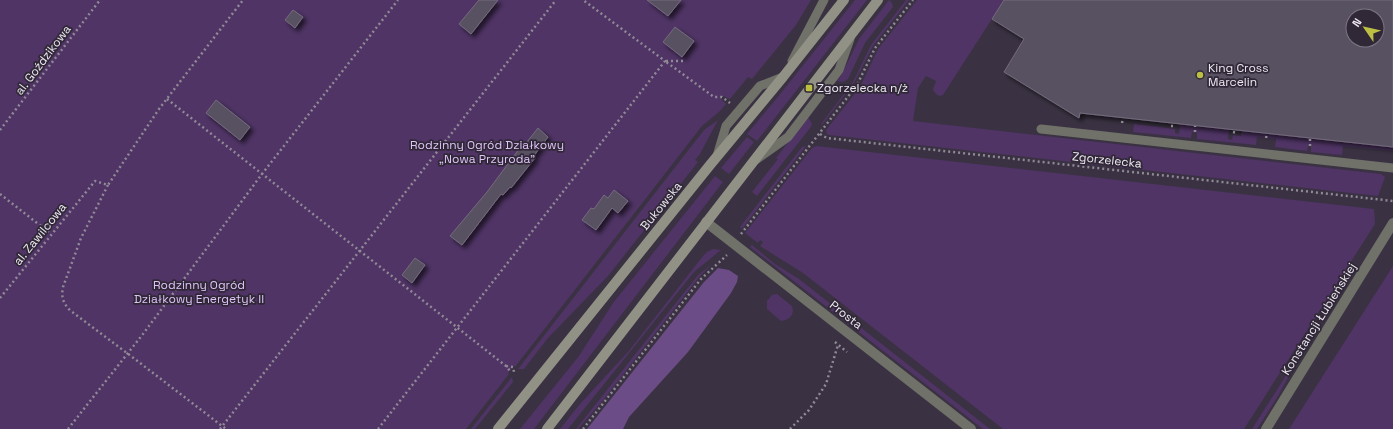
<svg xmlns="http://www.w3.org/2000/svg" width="1393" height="429" font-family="'Space Grotesk',sans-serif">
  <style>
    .green { fill: #4f3465 }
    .forest { fill: #6c4c86 }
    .building { fill: #595162; stroke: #746b7d; fill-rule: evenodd; filter: url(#shadow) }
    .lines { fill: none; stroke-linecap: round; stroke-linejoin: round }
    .path { stroke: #908996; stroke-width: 2.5; stroke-dasharray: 2 3; stroke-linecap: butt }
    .service { stroke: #707169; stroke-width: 9 }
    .minor { stroke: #707169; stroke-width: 10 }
    .secondary { stroke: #919285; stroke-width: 10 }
    .poi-dot { fill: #bbc044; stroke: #302837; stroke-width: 1.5 }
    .labels { text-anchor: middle; stroke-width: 3.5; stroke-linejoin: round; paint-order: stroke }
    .street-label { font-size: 12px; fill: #ede8f2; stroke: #302837 }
    .poi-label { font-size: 12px; fill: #ede8f2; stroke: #302837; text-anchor: start }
    .park-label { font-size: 12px; fill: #dfc4f8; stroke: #302837 }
  </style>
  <defs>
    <filter id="shadow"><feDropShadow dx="3.5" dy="3.5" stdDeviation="2" flood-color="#0009"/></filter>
  </defs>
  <rect width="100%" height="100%" fill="#3a3242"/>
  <path class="green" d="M0,0H811L796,25L752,79L748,77L730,99L723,96L721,99L726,104L720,111L702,126L515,367L514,366L508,373L509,374L466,429H0Z
    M855,0H867L757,141L747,134L777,98Z
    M889,0L892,3L893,7L865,43L848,79L843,82L837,81L842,74L859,39Z
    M906,0H909L873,46L854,83L822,125L821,124L853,82L871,45Z
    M917,0H1004L943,95L939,96L934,92L933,89L936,81L926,76L918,88L913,121L1381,174L1385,177L1378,196L829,135L827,134L826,130L860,87L878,49Z
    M808,117L812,124L810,128L757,196L752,192L778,159L776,158Z
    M718,120L700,154L695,160L698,162L608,276L548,338L524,369H518L704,130Z
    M1134,124L1175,129V133L1179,134L1180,124L1229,130L1228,139L1232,140L1233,135L1241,136L1242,131L1392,147L1393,145V151L1343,146L1342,155L1311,152V146H1308L1307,151L1275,147L1276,139L1257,137L1256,145L1197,139V133L1192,132L1191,138L1133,132Z
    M747,137L754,142L729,174L721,168Z
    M806,146L742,229L740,227L802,147Z
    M816,146L1374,209L1375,224L1244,429H1003L803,273L760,246L763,242L760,240L758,243L745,233L812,148Z
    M715,176L723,182L534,429H520L579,356L613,303Z
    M752,245L775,264L799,279L990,429H983L750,247Z
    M713,249L721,250L694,272L568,429H560L580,404L628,352L703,256L707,252Z
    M712,264L700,276L601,403L578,429H576L698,275Z
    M1393,266V429H1289Z
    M777,294L792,306C795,314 790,320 781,321L767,309V301L772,295Z
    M1306,344L1278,396L1257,429H1252Z
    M512,377L513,382L475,429H471Z"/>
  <path class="forest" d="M718,268L729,270L738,276L737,282L731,293L688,352L629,417L623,429H587L704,282Z"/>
  <path class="building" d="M479,0H498L471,34L459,24Z
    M647,0H681L668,16Z
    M1004,0H1393V147L1080,113L1079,118L1004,72L1024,39L992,19ZM1353,16H1377V40H1353Z
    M293,10L303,17L295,28L285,20Z
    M675,27L694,41L682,57L663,42Z
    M216,100L250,127L240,140L206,113Z
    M538,128L548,137L533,157L535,158L511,188L510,187L503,195L501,194L462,245L450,236L487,192L522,145L523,147Z
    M614,190L628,201L618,213L612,208L596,230L582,220L591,208L594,209L604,195L608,198Z
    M415,258L425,265L412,283L402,275Z"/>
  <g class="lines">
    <path class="path" d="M683,61H665L714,97H722L730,103
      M167,99L506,366L510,371
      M1122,123L1123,118
      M1171,126H1176
      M0,130L100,0
      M1195,132V126
      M1233,132L1237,133
      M820,134L827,138L1393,201
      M1266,138L1267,134
      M1310,146V138
      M108,185L81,238L63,287C61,297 63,304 71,311L127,353L226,429
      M0,194L51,234
      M741,234L857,85L875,48L913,0
      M0,298L95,181L108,185L159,109L243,0
      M835,342L847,352
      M506,366L513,367L514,372
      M68,429L143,334L262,174L398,0
      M220,429L556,0
      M378,429L665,61L583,0
      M583,429L701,279L727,255
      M790,429L809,410L826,384L838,345"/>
    <path class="service" d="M792,61L824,0
      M1041,129L1393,168
      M717,156L726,126L760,86L783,77
      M757,159L788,137L839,70L850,39"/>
    <path class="minor" d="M706,222L971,429
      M1266,429L1393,223"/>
    <path class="secondary" d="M498,429L710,165L783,77L844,0
      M547,429L878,0"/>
  </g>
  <g class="poi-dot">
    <circle cx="1200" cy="75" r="4"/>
    <rect x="805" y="84" width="8" height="8" rx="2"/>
  </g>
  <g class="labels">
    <g class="street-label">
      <text transform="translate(43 60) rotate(-53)" y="4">al. Goździkowa</text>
      <text transform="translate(1107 160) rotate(6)" y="4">Zgorzelecka</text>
      <text transform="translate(661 206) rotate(-51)" y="4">Bukowska</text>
      <text transform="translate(40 234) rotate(-51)" y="4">al. Zawilcowa</text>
      <text transform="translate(846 315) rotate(38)" y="4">Prosta</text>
      <text transform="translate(1319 319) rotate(-58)" y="4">Konstancji Łubieńskiej</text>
    </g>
    <g class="poi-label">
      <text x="1208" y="72">King Cross<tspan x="1208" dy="14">Marcelin</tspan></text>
      <text x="817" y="92">Zgorzelecka n/ż</text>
    </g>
    <g class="park-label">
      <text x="487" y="149">Rodzinny Ogród Działkowy<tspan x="487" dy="14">„Nowa Przyroda”</tspan></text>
      <text x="199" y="289">Rodzinny Ogród<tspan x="199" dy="14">Działkowy Energetyk II</tspan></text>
    </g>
  </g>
  <g transform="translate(1365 28) rotate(304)"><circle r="19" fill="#302837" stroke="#7c7582"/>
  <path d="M0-3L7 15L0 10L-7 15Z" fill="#bbc044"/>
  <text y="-6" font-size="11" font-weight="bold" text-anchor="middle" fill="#ede8f2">N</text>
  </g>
</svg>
